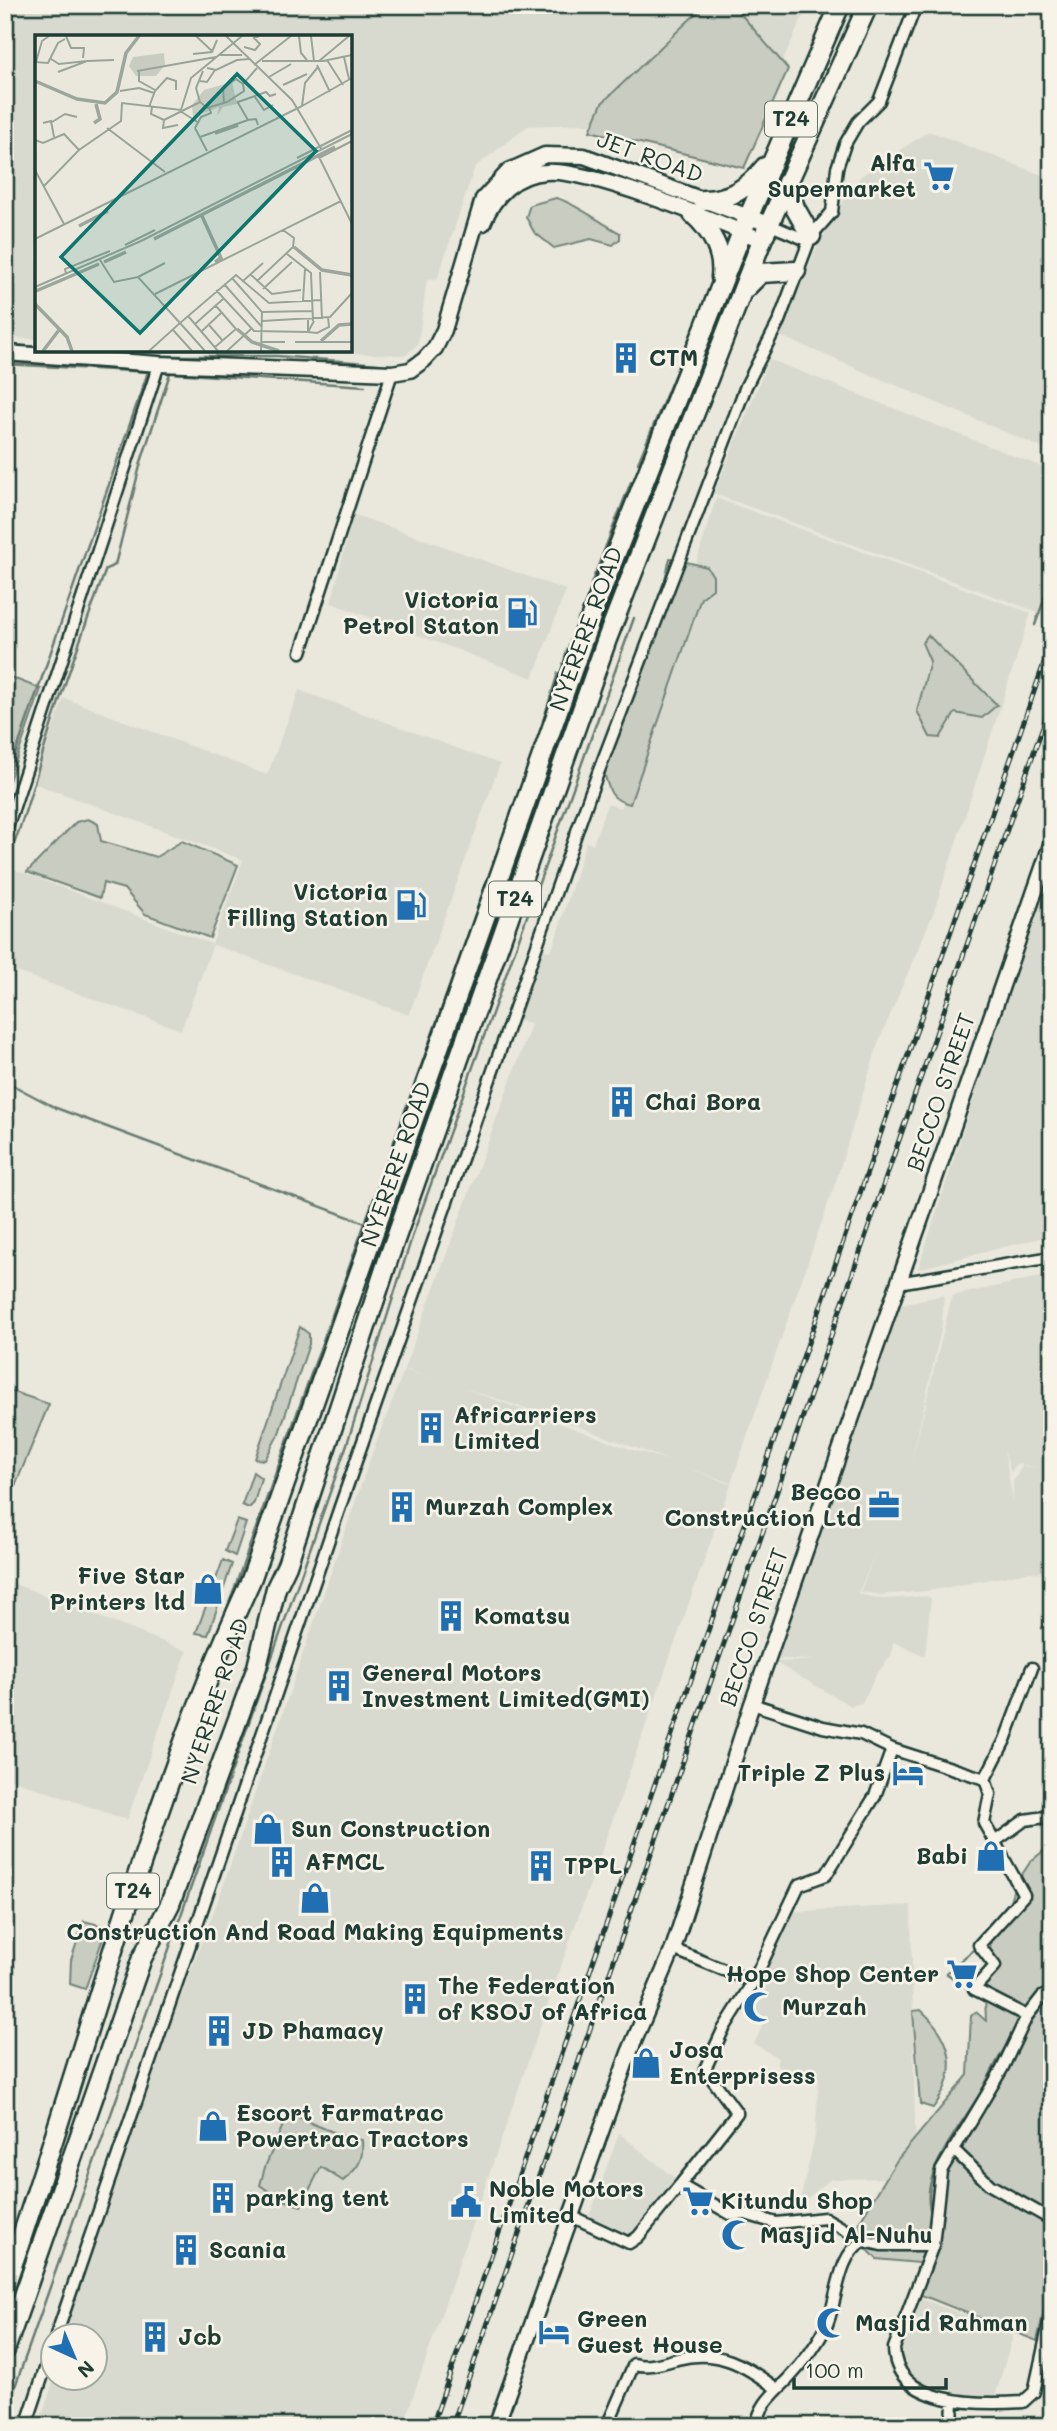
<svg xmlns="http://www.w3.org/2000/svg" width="1057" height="2431" font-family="Mali,sans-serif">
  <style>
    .built { fill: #d9dacf; fill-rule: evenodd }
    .green { fill: #c8ccc1; stroke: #74847a; stroke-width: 2 }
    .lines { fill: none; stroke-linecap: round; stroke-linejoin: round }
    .stream { stroke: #6a7c72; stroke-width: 2.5 }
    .street-casing { stroke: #1f3d34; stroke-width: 15 }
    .secondary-casing { stroke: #1f3d34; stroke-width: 19 }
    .highway-casing { stroke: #1f3d34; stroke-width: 23 }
    .street { stroke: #f7f3e8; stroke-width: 10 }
    .secondary { stroke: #f7f3e8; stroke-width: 14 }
    .highway { stroke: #f7f3e8; stroke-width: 18 }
    .rail-casing { stroke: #1f3d34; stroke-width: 5 }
    .rail { stroke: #f7f3e8; stroke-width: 2.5; stroke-dasharray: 8; stroke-linecap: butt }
    .labels { text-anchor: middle; stroke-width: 5; stroke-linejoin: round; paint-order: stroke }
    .shield { fill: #f7f3e8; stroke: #60746a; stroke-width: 2 }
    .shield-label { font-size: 21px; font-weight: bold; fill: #1f3d34 }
    .street-label { font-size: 23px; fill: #1f3d34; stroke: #f7f3e8 }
    .poi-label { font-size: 23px; font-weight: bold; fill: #1f3d34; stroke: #f7f3e8; text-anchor: start }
    .inset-river { fill: none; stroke: #9ca69c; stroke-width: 3.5 }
    .inset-road { fill: none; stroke: #99a499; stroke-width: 2 }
    .view { fill: #0f766e; fill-opacity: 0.15; stroke: #0f766e; stroke-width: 3.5 }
    .inset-edge { fill: none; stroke: #1f3d34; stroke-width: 3.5 }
  </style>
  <rect width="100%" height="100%" fill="#eae8dd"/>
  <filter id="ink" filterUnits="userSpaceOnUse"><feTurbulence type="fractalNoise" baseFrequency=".0143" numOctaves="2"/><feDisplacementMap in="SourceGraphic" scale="14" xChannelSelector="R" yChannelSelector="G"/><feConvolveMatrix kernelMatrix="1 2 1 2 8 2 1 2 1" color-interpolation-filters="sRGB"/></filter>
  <g filter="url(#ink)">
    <path class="built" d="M5,5H808L735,166L625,125L584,124L528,126L475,167L437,280H427L418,344L406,355L238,350H350V37H37V339L5,338Z
      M929,131L1052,179V452L778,335L819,243L851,189L861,176Z
      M769,359L1052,471V569L1038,612L714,494Z
      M716,498L1031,613L933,914L879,1041L836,1181L731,1483L685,1467L731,1484L547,2006L403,2426H72L42,2415L54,2379L94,2378V2336H68L71,2329L62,2325L155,2063L221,1892L372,1453L404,1370L430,1378L404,1369L531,1025L515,1018L537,948L549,951L553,947L586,842L593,844L607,804L621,808ZM460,1387L553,1417L668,1460L633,1450Z
      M353,514L566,590L533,678L331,603Z
      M299,690L500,764L409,1015L213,945L181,1030L5,968V866L212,944L243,860L33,783L64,698L267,775Z
      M1052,865V1235L918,1269L1013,977Z
      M1052,1274V1573L1028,1572L928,1591L882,1595L860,1592L877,1550L858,1594L884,1599L926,1596L931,1598L925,1656L893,1642L891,1656L876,1675L862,1703L851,1706L774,1662L819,1660L774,1659L901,1304L944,1295L942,1325L911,1464L952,1296ZM1004,1450L1011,1473L1016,1464L1039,1468L1022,1466L1013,1482V1500Z
      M5,1580L187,1651L127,1820L5,1777Z
      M911,1905L916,2178L831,2179L799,2205L815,2136L819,2078L806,2073L802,2083L796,2080L797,2076L787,2074L776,2064L778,2058L754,2044L763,2024L743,2008L787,1912Z
      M619,2133L677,2180L634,2234L628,2238L589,2217Z
      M913,2296L1006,2330L1013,2336L994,2400H962L909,2386L887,2363Z"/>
    <path class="green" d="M705,5H733L788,69L744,168L590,131L602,103Z
      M556,198C570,200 604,225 620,233V239L613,245L591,239L554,248L534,232L526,217L530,205Z
      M670,558L707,567L713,576V589L701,598L630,804C610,800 609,790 604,772L669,595L665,579Z
      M928,635L997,705L982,718L955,713L940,738L930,737L917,711L930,661L922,643Z
      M5,675L41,689L5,792Z
      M88,819L98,824L101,841L156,857L182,841L238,865L210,938L145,914L124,889L103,883L100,898L27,872L76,822Z
      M300,1327L309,1334V1344L279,1433L265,1460L255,1459Z
      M5,1389L49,1404L13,1491L5,1488Z
      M253,1472L261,1478L254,1503L249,1508L242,1505Z
      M237,1520L246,1523L235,1556L225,1551Z
      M223,1560L232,1564L208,1635L196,1633Z
      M1052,1844V2275L1037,2341L914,2292L929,2264L877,2259L860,2242L858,2224L897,2160L968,2075L971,2016L976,2012L986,2021L984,1973L992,1939L1001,1928L1015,1885L1031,1861Z
      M84,1921L107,1927L85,1989L70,1984L71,1960Z
      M921,2010C954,2040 960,2072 933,2108L920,2104L913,2011Z
      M296,2117L343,2136L362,2140C364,2161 358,2168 343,2181L321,2167L301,2206L278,2198L260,2185L265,2167L286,2118Z"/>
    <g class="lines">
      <path class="stream" d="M768,150L830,5
        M5,344L37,347
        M83,350L157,356H277L378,364
        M5,364L149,372
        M159,372L365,386
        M638,463L706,299
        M591,584L631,482
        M1035,625L1052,577
        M565,657L579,617
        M543,721L558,673
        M5,784L148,372
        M5,866C24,823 35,777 49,733C66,678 86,623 106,569L115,565L141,462L170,373
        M5,1081L56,1108L365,1223
        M1042,1628L1052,1616
        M220,1629L537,741
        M973,1992L946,1973L977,1947
        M1028,2023L1039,2009
        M933,2217C914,2180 962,2125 980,2094C991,2074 999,2055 1012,2037
        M999,2408L1028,2406
        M956,2413L962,2407H975
        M5,2415L347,1444L413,1234L634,618
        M607,2415L626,2367L630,2366"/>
      <defs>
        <path id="street" d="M768,224L809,241
          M301,652L392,373
          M5,834L159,364
          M898,1283L1052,1257
          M752,1704L823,1727L861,1734L892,1749L985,1779
          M985,1779L990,1794L984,1823L1024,1895L979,1945L995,1966L974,1989L1027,2016
          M985,1779L1005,1740L1032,1668
          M993,1843L1025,1820L1052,1816
          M673,1949L753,1982
          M1052,1992L1042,1997L1027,2016L1002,2069L941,2171L933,2245L894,2348C895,2406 980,2405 1023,2402L1034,2392L1052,2310
          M953,2149L990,2185L1052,2220
          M680,2185L737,2113L705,2069L723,2030L753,1982L799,1885L826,1875L875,1796L892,1749
          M571,2216L629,2243L638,2237L680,2185L732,2215L742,2213L776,2223L825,2218L864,2241L881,2245H933
          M56,2336L342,1501L590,794L746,386L779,321L811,236L832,212L837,168L845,144L858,122L879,101L916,5
          M26,2426L52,2348
          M607,2426L634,2364C648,2368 663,2363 677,2359C718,2348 745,2365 777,2389
          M756,2426C761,2402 774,2394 789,2378C803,2363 816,2346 825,2329C838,2303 836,2256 863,2241
          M952,2426L953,2401"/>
        <path id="secondary" d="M483,223C494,195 515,174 546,172C589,168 718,222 762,240
          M5,353L159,364L392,373L410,370L424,360L435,348L444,330L483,199L509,171L545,155L584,156L768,224
          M496,2426L629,2053L673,1949L752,1704L1052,842"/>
        <path id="highway" d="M787,182L795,208L811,236
          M703,200C730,200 748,188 765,167
          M693,214C711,230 724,253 721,277
          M746,288L761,273L796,271
          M5,2286C87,2051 146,1807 251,1580L592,614L742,232L840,5
          M5,2350L142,1958L170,1904L257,1667L276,1588L287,1565L389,1257L607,639L762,240L868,5"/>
      </defs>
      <use href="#street" class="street-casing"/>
      <use href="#secondary" class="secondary-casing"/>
      <use href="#highway" class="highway-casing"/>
      <use href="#street" class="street"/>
      <use href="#secondary" class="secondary"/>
      <use href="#highway" class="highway"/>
      <defs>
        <path id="rail" d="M432,2426L1052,640
          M452,2426L1052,700"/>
      </defs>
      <use href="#rail" class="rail-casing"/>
      <use href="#rail" class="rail"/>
    </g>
  </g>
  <defs>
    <symbol id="supermarket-bare" viewBox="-9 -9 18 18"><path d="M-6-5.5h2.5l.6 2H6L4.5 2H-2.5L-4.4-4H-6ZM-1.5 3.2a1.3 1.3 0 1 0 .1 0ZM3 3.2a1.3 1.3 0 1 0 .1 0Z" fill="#1f6fb2" stroke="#f7f3e8" stroke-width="2.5" paint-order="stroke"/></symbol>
    <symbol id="building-bare" viewBox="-9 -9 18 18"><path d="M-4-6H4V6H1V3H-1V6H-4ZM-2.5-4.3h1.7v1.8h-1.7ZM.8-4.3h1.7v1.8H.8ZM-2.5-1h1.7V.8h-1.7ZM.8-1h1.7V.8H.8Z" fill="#1f6fb2" stroke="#f7f3e8" stroke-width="2.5" paint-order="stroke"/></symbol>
    <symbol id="fuel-bare" viewBox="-9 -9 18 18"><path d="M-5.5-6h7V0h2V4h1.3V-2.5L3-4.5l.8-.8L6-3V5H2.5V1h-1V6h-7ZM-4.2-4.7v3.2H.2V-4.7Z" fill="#1f6fb2" stroke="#f7f3e8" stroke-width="2.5" paint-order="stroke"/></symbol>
    <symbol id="office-bare" viewBox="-9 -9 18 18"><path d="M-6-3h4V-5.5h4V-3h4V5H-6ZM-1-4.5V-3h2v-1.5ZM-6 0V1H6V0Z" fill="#1f6fb2" stroke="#f7f3e8" stroke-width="2.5" paint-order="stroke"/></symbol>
    <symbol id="shop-bare" viewBox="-9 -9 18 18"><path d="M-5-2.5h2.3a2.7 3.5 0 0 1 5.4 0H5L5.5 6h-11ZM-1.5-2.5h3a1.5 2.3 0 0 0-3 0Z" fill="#1f6fb2" stroke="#f7f3e8" stroke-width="2.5" paint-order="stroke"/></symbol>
    <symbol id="hotel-bare" viewBox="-9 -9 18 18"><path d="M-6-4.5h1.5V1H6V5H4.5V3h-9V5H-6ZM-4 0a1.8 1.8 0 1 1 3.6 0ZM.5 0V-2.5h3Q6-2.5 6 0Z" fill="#1f6fb2" stroke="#f7f3e8" stroke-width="2.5" paint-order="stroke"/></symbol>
    <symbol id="mosque-bare" viewBox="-9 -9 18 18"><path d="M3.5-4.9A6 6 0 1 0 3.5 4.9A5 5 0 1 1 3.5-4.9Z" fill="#1f6fb2" stroke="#f7f3e8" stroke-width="2.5" paint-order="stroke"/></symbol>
    <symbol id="civic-bare" viewBox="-9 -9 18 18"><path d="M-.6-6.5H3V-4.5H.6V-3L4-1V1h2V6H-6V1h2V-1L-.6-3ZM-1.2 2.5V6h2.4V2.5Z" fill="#1f6fb2" stroke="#f7f3e8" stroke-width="2.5" paint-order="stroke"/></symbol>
  </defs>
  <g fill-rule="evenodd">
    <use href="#supermarket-bare" x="917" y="154" width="44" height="44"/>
    <use href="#building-bare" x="604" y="336" width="44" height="44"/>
    <use href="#fuel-bare" x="500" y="591" width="44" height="44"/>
    <use href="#fuel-bare" x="389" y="883" width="44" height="44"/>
    <use href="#building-bare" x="600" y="1080" width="44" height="44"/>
    <use href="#building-bare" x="409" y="1406" width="44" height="44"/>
    <use href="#office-bare" x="862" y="1483" width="44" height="44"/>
    <use href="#building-bare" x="380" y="1485" width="44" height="44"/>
    <use href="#shop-bare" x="186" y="1567" width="44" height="44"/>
    <use href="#building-bare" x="429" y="1594" width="44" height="44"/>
    <use href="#building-bare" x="317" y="1664" width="44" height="44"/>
    <use href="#hotel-bare" x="886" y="1751" width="44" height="44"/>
    <use href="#shop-bare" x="246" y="1807" width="44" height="44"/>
    <use href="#shop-bare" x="969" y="1834" width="44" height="44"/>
    <use href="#building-bare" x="260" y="1840" width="44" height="44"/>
    <use href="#building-bare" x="519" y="1844" width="44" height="44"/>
    <use href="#shop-bare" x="293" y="1876" width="44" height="44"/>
    <use href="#supermarket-bare" x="940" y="1952" width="44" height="44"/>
    <use href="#building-bare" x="393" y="1977" width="44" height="44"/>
    <use href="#mosque-bare" x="737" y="1985" width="44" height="44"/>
    <use href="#building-bare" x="197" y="2009" width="44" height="44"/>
    <use href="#shop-bare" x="624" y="2041" width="44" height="44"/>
    <use href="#shop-bare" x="191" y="2104" width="44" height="44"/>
    <use href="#building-bare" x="201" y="2176" width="44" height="44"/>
    <use href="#supermarket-bare" x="676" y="2179" width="44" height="44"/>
    <use href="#civic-bare" x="444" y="2180" width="44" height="44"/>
    <use href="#mosque-bare" x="715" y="2213" width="44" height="44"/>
    <use href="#building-bare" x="164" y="2228" width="44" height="44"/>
    <use href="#mosque-bare" x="810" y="2301" width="44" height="44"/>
    <use href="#hotel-bare" x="532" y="2310" width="44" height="44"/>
    <use href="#building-bare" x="133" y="2315" width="44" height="44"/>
  </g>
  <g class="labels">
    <g class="shield">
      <rect x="765" y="101.5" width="52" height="35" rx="5"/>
      <rect x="489" y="881.5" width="52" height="35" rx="5"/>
      <rect x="107" y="1873.5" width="52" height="35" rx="5"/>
    </g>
    <g class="shield-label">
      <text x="791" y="126">T24</text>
      <text x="515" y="906">T24</text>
      <text x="133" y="1898">T24</text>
    </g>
    <g class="street-label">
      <text transform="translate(650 157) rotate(20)" y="8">JET ROAD</text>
      <text transform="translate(586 629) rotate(-70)" y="8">NYERERE ROAD</text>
      <text transform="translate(941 1092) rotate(-71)" y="8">BECCO STREET</text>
      <text transform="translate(396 1164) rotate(-71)" y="8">NYERERE ROAD</text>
      <text transform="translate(754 1627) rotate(-71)" y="8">BECCO STREET</text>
      <text transform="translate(215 1701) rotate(-72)" y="8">NYERERE ROAD</text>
    </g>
    <g class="poi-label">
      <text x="916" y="171" text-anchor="end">Alfa<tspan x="916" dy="26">Supermarket</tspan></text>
      <text x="649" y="366">CTM</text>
      <text x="499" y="608" text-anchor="end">Victoria<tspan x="499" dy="26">Petrol Staton</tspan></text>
      <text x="388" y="900" text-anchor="end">Victoria<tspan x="388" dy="26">Filling Station</tspan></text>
      <text x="645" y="1110">Chai Bora</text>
      <text x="454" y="1423">Africarriers<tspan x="454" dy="26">Limited</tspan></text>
      <text x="861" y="1500" text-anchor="end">Becco<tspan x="861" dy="26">Construction Ltd</tspan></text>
      <text x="425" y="1515">Murzah Complex</text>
      <text x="185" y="1584" text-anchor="end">Five Star<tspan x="185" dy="26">Printers ltd</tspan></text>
      <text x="474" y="1624">Komatsu</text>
      <text x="362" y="1681">General Motors<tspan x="362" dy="26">Investment Limited(GMI)</tspan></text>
      <text x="885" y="1781" text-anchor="end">Triple Z Plus</text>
      <text x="291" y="1837">Sun Construction</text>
      <text x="968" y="1864" text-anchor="end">Babi</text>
      <text x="305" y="1870">AFMCL</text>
      <text x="564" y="1874">TPPL</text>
      <text x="315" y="1940" text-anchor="middle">Construction And Road Making Equipments</text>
      <text x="939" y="1982" text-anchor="end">Hope Shop Center</text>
      <text x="438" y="1994">The Federation<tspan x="438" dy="26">of KSOJ of Africa</tspan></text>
      <text x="782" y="2015">Murzah</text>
      <text x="242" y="2039">JD Phamacy</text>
      <text x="669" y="2058">Josa<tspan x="669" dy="26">Enterprisess</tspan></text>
      <text x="236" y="2121">Escort Farmatrac<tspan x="236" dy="26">Powertrac Tractors</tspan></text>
      <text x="489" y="2197">Noble Motors<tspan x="489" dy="26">Limited</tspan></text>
      <text x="246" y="2206">parking tent</text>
      <text x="721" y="2209">Kitundu Shop</text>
      <text x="760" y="2243">Masjid Al-Nuhu</text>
      <text x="209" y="2258">Scania</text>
      <text x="577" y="2327">Green<tspan x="577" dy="26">Guest House</tspan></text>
      <text x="855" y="2331">Masjid Rahman</text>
      <text x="178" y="2345">Jcb</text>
    </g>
  </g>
  <g transform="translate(35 35)">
    <rect width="317" height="317" fill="#eae8dd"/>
    <path d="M129,18L130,30L121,41H101L94,31L98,22ZM197,47L202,69L188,72L182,81L184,72L158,82L157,70L169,55Z" fill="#c8ccc1"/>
    <path class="inset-river" d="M0,46L42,64L70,68L82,57L91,18L104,1M59,88L65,84L61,69M180,98L203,90M167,181L186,223L180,227M44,191L73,176M119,204L300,112M259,212L287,235L317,240M69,227L91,217M1,256L64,229M0,269L32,302L37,316M202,294L217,307L244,316M286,306L304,290L317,289M8,316L24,295"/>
    <path class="inset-road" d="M31,1L36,13H49L48,23M161,1L178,17M191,1L257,65L287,115M264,1L266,18L272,25M276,1L279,26M209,12L220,15L225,9L219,3L224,1M158,19L177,17L182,5M184,20H207M309,22L314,44M16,24L24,29L52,26M292,25L308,50M227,26H288L317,20M284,26L314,1M0,27L13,28L23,8L30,4M1,27L7,6L14,1M219,30L256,1M282,30L295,57M172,33L181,35L202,25L214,24M102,36L181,22M104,36V46L120,55M23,37L52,26L79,25M234,42L256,29M165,46L172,47L180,35M248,50L272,39M85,56L104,53L119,58M220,62L229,75L238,70M202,66L213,85L221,84L223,90M165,67L161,53L168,36M203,67L231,57L235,61L241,59M189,68L188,53L201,44L208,49M267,71L317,43M114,72L120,56L132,43L141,46V55M117,72L116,79L129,85M146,75L156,43L207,1M145,76L164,88M129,85L165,67L172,73L192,67L209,56L208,49L222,33M129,85L128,93L143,90M17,87L30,79L42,82M8,88L16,86L19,102M72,93L130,137M160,93L166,82L176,78L174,72M160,93L172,116M165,102L213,85M0,105L8,108L29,99L44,115M283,120L317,189M262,123L317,95M284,123L317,106M0,135L29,189M9,151L44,115L86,86L87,68L146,75M0,204L267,71L270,48L283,32M90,210L120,195M252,219L276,238L278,286M65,225L79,247L103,242L145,288L114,316M285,237L287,284M31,239L30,234L75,216M215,239L237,259L266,255M103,242L130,228M197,243L227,277L226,316M208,246L228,228M222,246L258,212L259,203L248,195M189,249L227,292M0,252L106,206L317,99M228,254L257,227M181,255L219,296L273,297L279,286M120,259L306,166M268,266L270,234M227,277L277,276M153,281L183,316M273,285V297L282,298L294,292L293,282M227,286L295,282L317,258M160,289L188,264M174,290L188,306M138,295L157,316M167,296L187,277M226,307H250M260,307H317M180,312L201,294L181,271M170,316L145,288L201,240L234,268L286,265M192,316L216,294"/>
    <path class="view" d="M202,39L281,116L105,298L26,222Z"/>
    <rect width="317" height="317" class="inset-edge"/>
  </g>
  <rect width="1057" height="2431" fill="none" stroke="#f7f3e8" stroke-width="28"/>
  <rect x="14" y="14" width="1029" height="2403" fill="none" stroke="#1f3d34" stroke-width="2.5" filter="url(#ink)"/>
  <g transform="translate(74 2357) rotate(136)"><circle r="33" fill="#f7f3e8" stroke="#a1aaa0" stroke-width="2"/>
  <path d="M0-5L12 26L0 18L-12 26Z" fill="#1f6fb2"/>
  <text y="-10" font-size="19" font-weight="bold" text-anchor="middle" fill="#1f3d34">N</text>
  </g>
  <path d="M794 2378v10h152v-10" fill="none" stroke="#1f3d34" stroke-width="3.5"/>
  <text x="805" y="2378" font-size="21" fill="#1f3d34" stroke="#f7f3e8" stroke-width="5" paint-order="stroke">100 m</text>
</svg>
